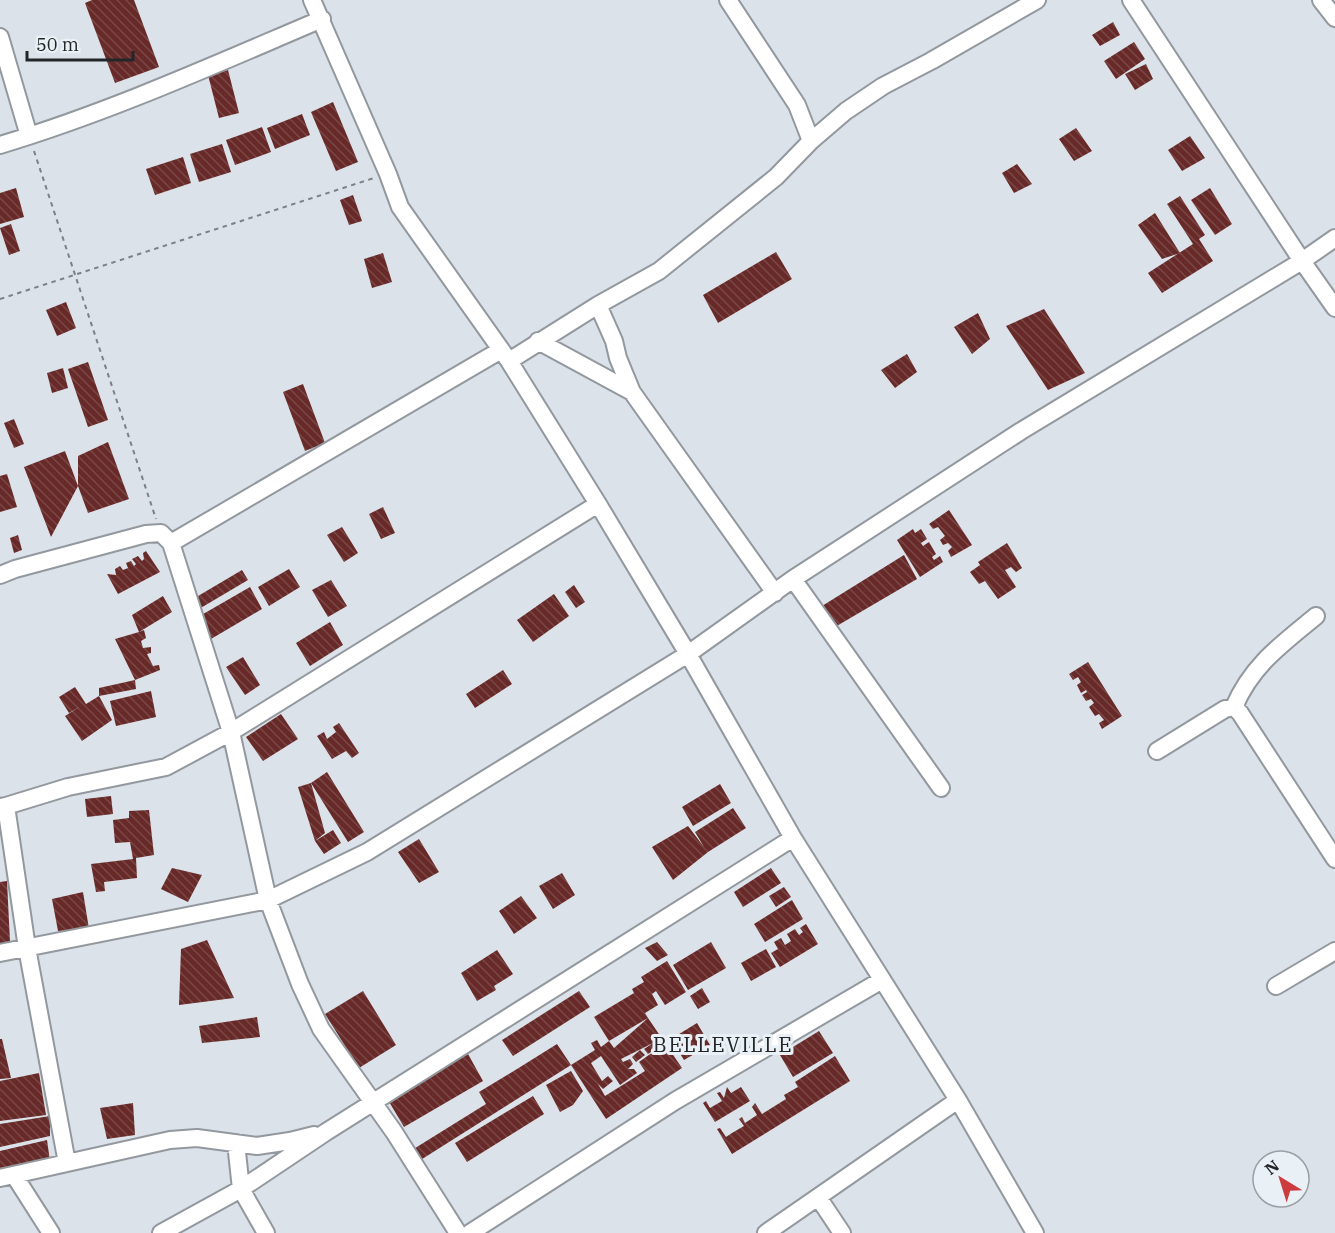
<svg xmlns="http://www.w3.org/2000/svg" width="1335" height="1233" font-family="'IBM Plex Serif',serif">
  <style>
    .building { fill: url(#building-back-hatch); fill-rule: evenodd }
    .lines { fill: none; stroke-linecap: round; stroke-linejoin: round }
    .minor-casing { stroke: #92989e; stroke-width: 20 }
    .path { stroke: #7d8185; stroke-width: 2; stroke-dasharray: 4.5 4.5; stroke-linecap: butt }
    .minor { stroke: #fff; stroke-width: 16 }
    .labels { text-anchor: middle; stroke-width: 6; stroke-linejoin: round; paint-order: stroke }
    .neighbourhood-label { font-size: 21px; letter-spacing: 1.5px; fill: #232628; stroke: #e9f0f6 }
  </style>
  <defs>
    <pattern id="building-back-hatch" width="6" height="6" patternUnits="userSpaceOnUse" patternTransform="scale(1.5)"><rect width="6" height="6" fill="#682a28"/><path d="M-1 5l2 2M0 0l6 6M5-1l2 2" fill="none" stroke="#794846"/></pattern>
  </defs>
  <rect width="100%" height="100%" fill="#dce2e9"/>
  <path class="building" d="M92,0H134L159,67L115,83L85,3Z
    M1113,22L1120,35L1100,46L1092,35Z
    M1134,42L1145,59L1116,79L1104,61Z
    M1146,64L1153,79L1135,90L1125,74Z
    M228,70L239,113L219,118L208,75Z
    M333,102L358,162L336,171L311,112Z
    M302,114L310,135L275,149L267,128Z
    M262,127L271,152L235,165L226,140Z
    M1076,128L1092,151L1074,161L1059,139Z
    M1190,136L1205,158L1182,171L1168,150Z
    M222,144L231,172L199,182L190,154Z
    M183,157L191,183L155,195L146,169Z
    M1017,164L1032,184L1014,193L1002,173Z
    M16,188L24,217L0,224V193Z
    M1210,188L1232,224L1215,235L1191,200Z
    M353,195L362,221L349,225L340,200Z
    M1180,196L1205,235L1199,239L1213,261L1162,293L1148,273L1193,244L1167,204Z
    M1155,213L1180,253L1162,259L1138,225Z
    M11,224L20,251L9,255L0,228Z
    M776,252L792,279L718,323L703,295Z
    M383,253L392,282L372,288L364,259Z
    M66,302L76,328L57,336L46,310Z
    M1044,309L1085,373L1048,390L1006,326Z
    M978,313L990,339L972,354L954,327Z
    M907,354L917,372L895,388L881,370Z
    M88,362L108,420L88,427L68,369Z
    M63,368L68,388L52,393L47,373Z
    M303,384L325,443L305,451L283,392Z
    M14,419L24,444L14,448L4,423Z
    M108,442L129,499L88,513L78,486V456Z
    M65,451L78,486L51,537L24,467Z
    M7,474L17,507L0,512V476Z
    M383,507L395,533L381,539L369,514Z
    M949,510L972,545L951,557L948,551L952,547L948,543L943,545L940,540L945,536L938,527L933,529L929,524Z
    M342,527L358,553L344,562L327,535Z
    M913,529L915,533L921,529L927,539L921,543L923,546L929,542L936,554L932,557L934,560L940,556L943,562L920,577L897,540Z
    M18,535L22,550L14,553L10,538Z
    M1007,543L1022,568L1016,572L1011,567L1005,570L1016,587L998,599L985,581L979,584L970,572L980,565L978,562Z
    M146,551L160,572L118,594L107,574L116,575L115,569L120,566L123,570L128,568L126,563L131,561L134,566L136,564L132,559L138,556L142,561L144,559L143,553Z
    M904,555L917,579L835,627L822,606Z
    M289,569L300,587L269,606L258,587Z
    M242,570L248,580L199,609L193,599Z
    M331,580L347,606L328,617L312,590Z
    M574,585L585,602L576,608L565,592Z
    M250,587L262,609L211,639L198,617Z
    M554,594L569,616L533,642L517,620Z
    M163,596L172,612L139,632L144,630L146,638L141,641L143,648L151,647V653L147,654L153,666L159,665L160,670L135,680L115,639L139,632L132,615Z
    M330,622L343,645L310,666L296,643Z
    M243,657L260,685L245,695L226,667Z
    M1088,662L1122,716L1102,729L1099,723L1104,720L1099,714L1095,716L1089,707L1094,703L1091,699L1086,701L1082,695L1087,692L1086,690L1081,693L1077,685L1081,682L1078,677L1073,680L1069,674Z
    M503,670L512,684L475,708L466,694Z
    M135,680L136,689L99,696V688Z
    M75,687L86,704L99,696L112,720L82,741L65,716L81,706L69,713L59,697Z
    M151,691L156,717L116,726L110,701Z
    M281,714L298,739L263,761L246,737Z
    M339,723L359,753L352,758L346,751L332,759L317,736L324,732L327,739L336,732L333,727Z
    M327,772L364,832L348,842L311,783Z
    M311,783L325,833L315,841L333,830L341,843L324,854L315,841L298,787Z
    M720,784L731,803L693,826L682,807Z
    M111,796L113,814L87,817L85,799Z
    M733,808L746,828L708,852L673,880L652,847L688,826L704,847L695,832Z
    M149,810L154,855L136,858L137,878L104,882L105,891L96,892L91,864L133,859L130,842L115,843L113,820L129,818V811Z
    M419,839L439,872L419,883L398,852Z
    M172,868L202,875L188,902L161,889Z
    M771,868L781,883L743,907L734,892Z
    M562,873L575,895L553,909L539,886Z
    M7,881L10,942L0,944V882Z
    M784,887L791,897L776,907L769,896Z
    M83,892L89,929L58,931L52,899Z
    M521,896L537,918L514,934L499,911Z
    M792,900L803,919L765,942L754,924Z
    M806,924L818,944L780,967L771,953L778,949L774,942L781,938L785,945L791,941L787,934L795,929L799,935L803,932L800,928Z
    M207,940L234,998L179,1005L181,949Z
    M657,942L668,955L657,961L645,948Z
    M711,942L726,968L688,990L673,965Z
    M766,949L776,967L751,981L741,963Z
    M497,950L513,974L494,986L496,990L477,1001L461,973Z
    M667,961L686,992L665,1005L656,991L652,994L658,1005L645,1013L648,1018L609,1041L614,1048L648,1018L682,1068L606,1119L571,1065L419,1161L412,1150L486,1104L479,1092L517,1069L557,1044L571,1065L595,1050L591,1043L597,1040L601,1047L609,1041L594,1017L634,993L632,989L644,982L641,977ZM653,1043L660,1047L639,1062L645,1071L605,1096L598,1084L603,1089L613,1081L608,1076L602,1081L591,1063L601,1056L620,1085L637,1073L634,1069H628L633,1064L630,1059L623,1062L621,1059L653,1043L644,1049L648,1054L657,1048Z
    M702,988L710,1002L698,1009L690,996Z
    M363,991L396,1045L359,1068L325,1014Z
    M579,991L590,1007L513,1056L502,1040Z
    M257,1017L260,1037L202,1043L199,1026Z
    M697,1023L710,1045L684,1060L671,1039Z
    M819,1031L833,1053L793,1077L780,1055Z
    M0,1039H2L11,1078L0,1079Z
    M640,1050L645,1055L636,1062L632,1057Z
    M468,1054L483,1081L404,1127L388,1100Z
    M835,1056L850,1081L732,1154L717,1129L720,1128L726,1137L732,1133L744,1126L739,1119L742,1117L745,1123L757,1115L752,1107L755,1103L762,1114L786,1099L784,1095L798,1087L795,1082Z
    M571,1071L583,1091L573,1105L560,1112L546,1085Z
    M39,1073L46,1115L0,1121V1081Z
    M727,1087L731,1093L741,1087L750,1101L715,1122L703,1103L706,1101L710,1108L722,1101L717,1093L720,1092L724,1098Z
    M533,1096L544,1114L467,1162L455,1143Z
    M133,1103L135,1135L107,1139L100,1108Z
    M50,1116V1136L0,1147V1124Z
    M47,1140L50,1161L0,1168V1151Z"/>
  <g class="lines">
    <defs>
      <path id="minor" d="M312,0L388,174L400,207L509,361L598,504L688,654L793,838L958,1100L1035,1233
        M728,0L797,105L811,141
        M1131,0L1302,261L1335,308
        M1321,0L1335,18
        M0,37L29,136
        M0,145C110,112 216,64 322,19
        M598,305L614,341L618,358L632,392
        M538,341L632,392L775,593
        M509,361L598,305L659,271L776,177L811,141L846,111L883,86L931,61L1037,0
        M171,543L501,350
        M0,575L15,569L146,534L161,533L171,543L231,732L268,900L300,984L321,1029L394,1132L458,1233
        M793,579L941,788
        M1234,707C1252,665 1282,644 1316,616
        M1157,751L1225,709L1234,707L1240,713L1335,859
        M6,806L68,787L166,767L231,732L598,504
        M0,807L6,806L27,948L67,1163
        M0,953L268,900L367,852L688,654L793,579L1021,431L1302,261L1335,238
        M1276,986L1335,951
        M236,1143L241,1189L266,1233
        M14,1175L51,1233
        M0,1178L170,1140L197,1138L257,1146L290,1141L314,1135
        M161,1233L241,1189L326,1132L793,838
        M470,1233L675,1101L882,980
        M766,1233L818,1197
        M842,1233L818,1197L958,1100"/>
    </defs>
    <use href="#minor" class="minor-casing"/>
    <path class="path" d="M34,151L156,519
      M0,299L374,178"/>
    <use href="#minor" class="minor"/>
  </g>
  <g class="labels">
    <g class="neighbourhood-label">
      <text x="723" y="1052">BELLEVILLE</text>
    </g>
  </g>
  <g transform="translate(1281 1179) rotate(322)"><circle r="28" fill="#e9f0f6" stroke="#9a9fa4" stroke-width="1.5"/>
  <path d="M0-4.5L10 22L0 15L-10 22Z" fill="#cc3c3f"/>
  <text y="-9" font-size="16" font-weight="bold" text-anchor="middle" fill="#232628">N</text>
  </g>
  <path d="M27 51v9h106v-9" fill="none" stroke="#232628" stroke-width="3"/>
  <text x="36" y="51" font-size="18" fill="#232628" stroke="#e9f0f6" stroke-width="4.5" paint-order="stroke">50 m</text>
</svg>
